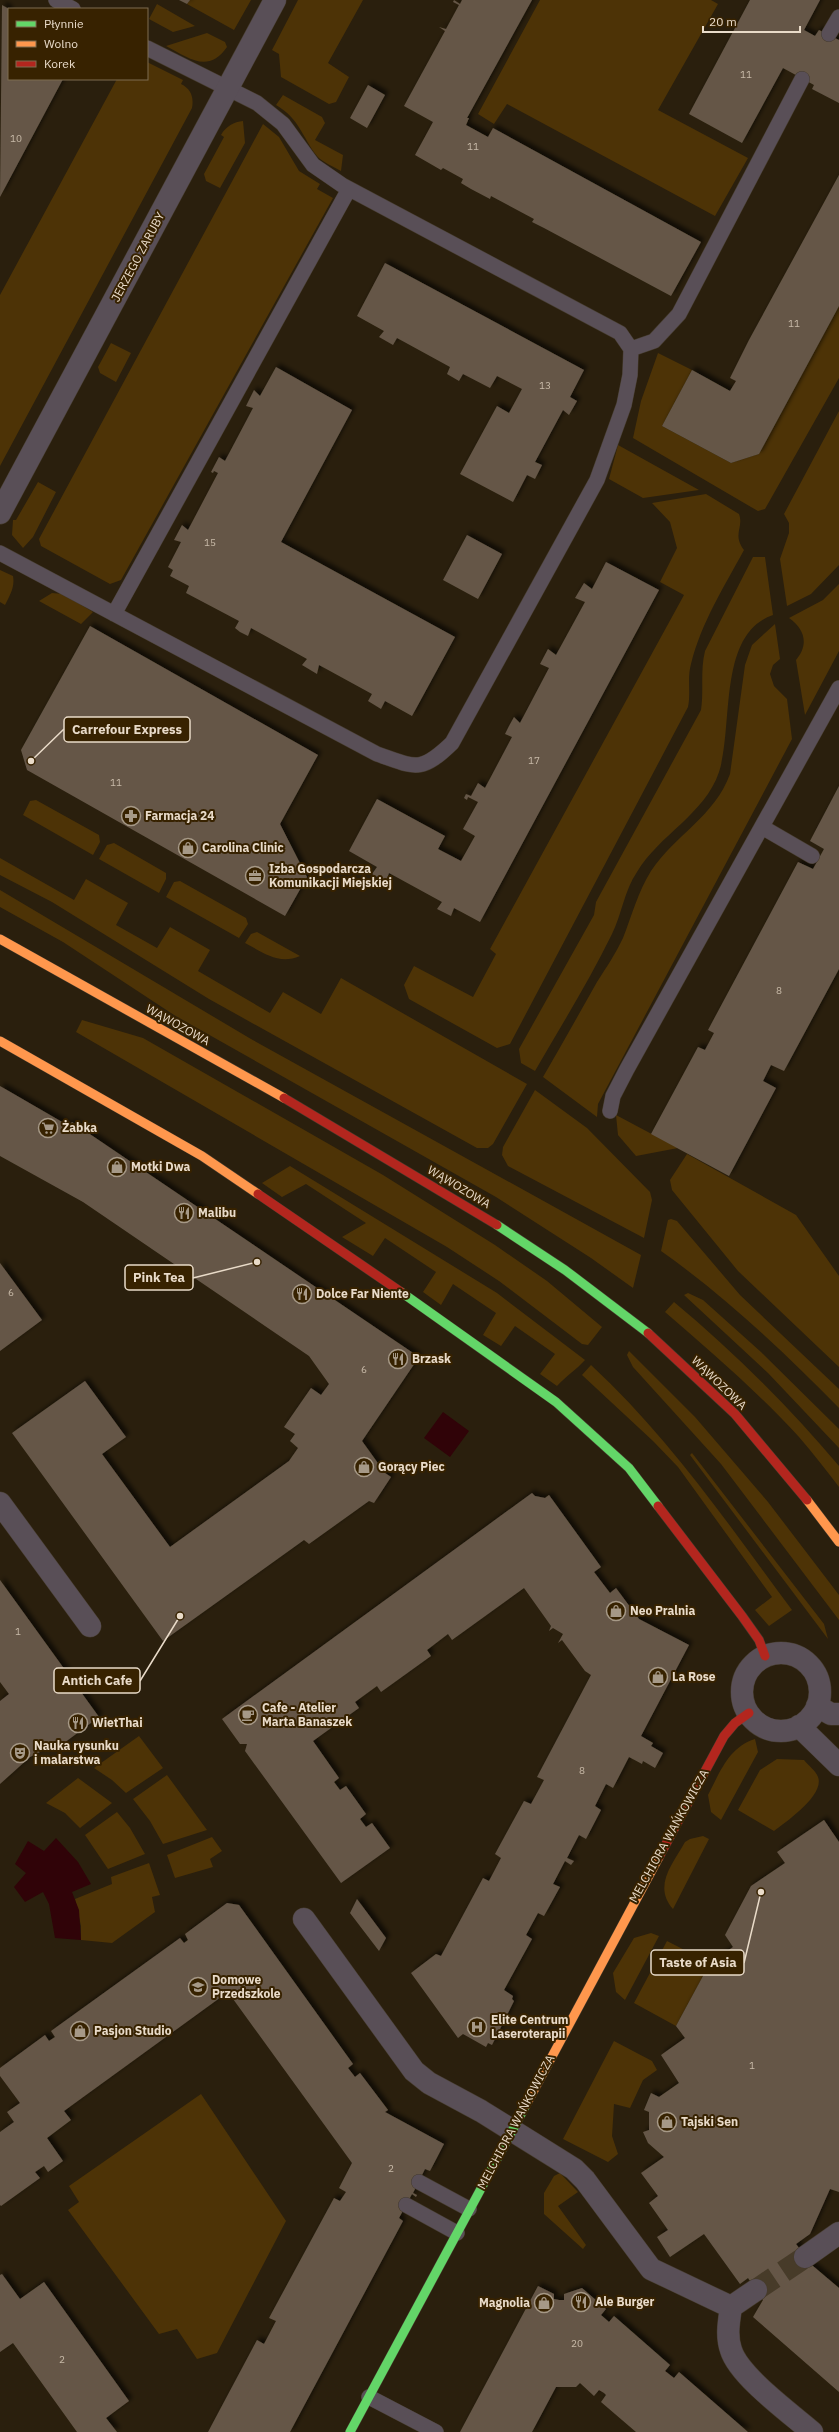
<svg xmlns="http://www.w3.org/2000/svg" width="839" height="2432" font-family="'IBM Plex Sans',sans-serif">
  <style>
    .green { fill: #4d3306 }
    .water { fill: #300308 }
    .building { fill: #655747; filter: url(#shadow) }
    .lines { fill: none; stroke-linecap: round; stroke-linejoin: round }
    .street-tunnel { stroke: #473b29; stroke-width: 22; stroke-dasharray: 22 11; stroke-linecap: butt }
    .lane-casing { stroke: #463c2e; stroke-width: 16 }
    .street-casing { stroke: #463c2e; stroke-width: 23 }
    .fast-casing { stroke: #463c2e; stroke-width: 10 }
    .slow-casing { stroke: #463c2e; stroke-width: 10 }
    .jam-casing { stroke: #463c2e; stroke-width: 10 }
    .lane { stroke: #594f57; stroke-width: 15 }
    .street { stroke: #594f57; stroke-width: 22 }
    .fast { stroke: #63d668; stroke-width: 9 }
    .slow { stroke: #ff974d; stroke-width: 9 }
    .jam { stroke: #b3261e; stroke-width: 9 }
    .labels { text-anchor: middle; stroke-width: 4; stroke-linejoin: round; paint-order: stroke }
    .number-label { font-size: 10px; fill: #c8baa8 }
    .street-label { font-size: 12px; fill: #e9dbc9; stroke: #372200 }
    .poi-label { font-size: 12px; font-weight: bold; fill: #e9dbc9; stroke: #372200; text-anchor: start }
    .leader { fill: none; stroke: #e9dbc9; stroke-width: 1.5 }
    .callout-dot { fill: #e9dbc9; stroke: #372200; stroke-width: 1.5 }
    .callout { fill: #372200; stroke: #e9dbc9; stroke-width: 1.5 }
    .callout-label { font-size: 13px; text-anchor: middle; font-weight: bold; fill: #e9dbc9 }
  </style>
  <defs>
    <filter id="shadow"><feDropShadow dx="3.5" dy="-3.5" stdDeviation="2" flood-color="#0009"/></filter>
  </defs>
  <rect width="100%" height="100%" fill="#2a1f0d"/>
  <path class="green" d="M190,0H251L234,30L187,4Z
    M298,0H363L328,63L349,77L336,102L329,104L281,77L279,54L272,50Z
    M540,0H711L718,4L658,110L748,158L715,216L507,104L494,124L478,114Z
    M157,4L195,26L173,32L149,19Z
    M207,33L225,42L227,47C208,74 189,58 166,46Z
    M147,62L183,80L181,84C191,89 194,97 192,108L0,466V295L117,79H147Z
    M283,95L322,117L325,123L315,140L343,155L341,171C334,167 322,162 317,156C302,137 300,119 276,105Z
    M243,121L245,143L220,188L206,181L204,174L224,137L221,135C226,126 234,122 243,121Z
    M263,124L279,137L299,171L320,184L317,189L333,198L121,580L110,584L41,546L39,539Z
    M839,306V378L765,509L758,511L751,507L633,438L641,401L658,353L692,370L662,426L731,463L759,454Z
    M111,343L131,353L116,382L100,373L98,367Z
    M839,411V565L811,594L787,606L780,559L789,533V523L784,514Z
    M618,445L699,490L643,498L609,479Z
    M38,482L56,492L33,537L23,548L12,535L13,520H16Z
    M706,494L739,514C744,528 732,534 744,550C724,587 701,623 691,664C687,678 691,693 688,707L510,1044L497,1048L409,999L404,985L414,966L473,997L496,954L490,949L684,595L660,582L677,548L670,522L652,503Z
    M753,557H765L773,615C717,634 734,726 719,772C705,814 659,835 637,872C624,891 622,914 612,934C589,981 561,1026 535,1071L521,1063L519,1049L594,915L596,902L701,710C704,690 700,671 705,651Z
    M0,570L13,576C15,587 10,595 5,605L0,602Z
    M839,584V651L805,715L796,660C809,645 805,629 789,618L823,600Z
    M52,593L63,594L93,612L81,624L39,601Z
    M775,624L780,659L773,665L770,674L774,686L787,699L792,739L598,1104L597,1117L543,1077C561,1046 579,1014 597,982C606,968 616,953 623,938C632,915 638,892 651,871C675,835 715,816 730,774L745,665L752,645Z
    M36,800L99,835L100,842L93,855L23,815L30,801Z
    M114,843L166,873V879L159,893L99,859L107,845Z
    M0,858L74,900L86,879L128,903L116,925L157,948L170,927L210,950L198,971L270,1013L283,992L321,1014L341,978L527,1084L493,1144L488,1148H477L209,999L52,902L0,875Z
    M180,881L246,918L248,924L239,938L166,897L174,882Z
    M0,890L251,1039L641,1255L633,1288L591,1258L496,1197L174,1015L63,942L0,907Z
    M257,932L300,956C279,965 264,953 245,943L251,934Z
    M82,1020L143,1038L383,1175L495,1245L547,1281L602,1327L588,1345L582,1344L499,1281L447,1247L76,1032Z
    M535,1090L587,1128L650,1192L652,1200L644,1238L508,1166L502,1155L503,1147Z
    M616,1115L678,1148L636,1156L618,1135Z
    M687,1154L796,1215L839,1276V1367L738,1271L672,1190L670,1180Z
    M290,1166L497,1293L585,1360C576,1370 566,1376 557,1386L540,1374L555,1354L515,1326L501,1346L483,1335L496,1313L453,1284L441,1305L423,1292L436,1272L385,1238L373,1256L342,1237L366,1223L306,1184L282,1197L262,1183Z
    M671,1219L677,1221L740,1295L839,1389V1408C784,1352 726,1297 661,1251L668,1220Z
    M688,1293L703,1300L761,1352L839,1429V1448L768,1373L684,1295Z
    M674,1302C734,1352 789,1407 839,1466V1487C826,1470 813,1453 799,1437C758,1392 711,1352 665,1312Z
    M629,1351L695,1417L768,1502L839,1595V1620L721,1464L633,1367L627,1355Z
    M591,1365C669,1437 729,1525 792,1610L769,1626L755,1610L772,1597L678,1467L653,1441L582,1375Z
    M692,1453L824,1624L828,1639L690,1455Z
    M139,1736L163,1768L126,1793L112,1780L94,1768Z
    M755,1739L758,1752L721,1820L711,1812L708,1795C720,1772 729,1747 755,1739Z
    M777,1759L804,1760C808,1765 816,1771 818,1777C825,1795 786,1822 774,1831L738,1810L760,1770Z
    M167,1775L207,1830L163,1844L150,1821L133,1799Z
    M78,1778L112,1803L80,1828L65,1813L46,1803Z
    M117,1812L130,1828L145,1854L108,1869L85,1835Z
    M703,1836L709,1839L673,1909C653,1886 672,1865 685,1842L690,1839Z
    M212,1837L222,1851L210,1859L213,1867L175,1878L167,1855Z
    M149,1863L160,1895L152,1897L155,1912L112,1943L81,1940V1926L75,1899L112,1884L111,1877Z
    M651,1933L659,1936L625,2000L616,1992L613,1973L634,1938Z
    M667,1941L710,1963L676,2026L634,2003Z
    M614,2041L652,2061L657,2070L643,2080L630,2108L614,2104L612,2136L618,2154L608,2162L563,2139Z
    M201,2094L286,2221L217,2353L197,2359L177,2329L159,2334L68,2210L79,2202L69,2186Z
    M560,2173L578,2192L558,2206L586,2245L583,2249L544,2214V2193L554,2176Z"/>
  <path class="water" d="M443,1412L469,1431L450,1457L424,1438Z
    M56,1838L78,1862L91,1884L72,1892L79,1910L81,1940L55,1938L49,1904L43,1892L25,1902L14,1887L26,1873L15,1864L28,1841L44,1851Z"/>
  <path class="building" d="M179,0H190L187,4Z
    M454,0L460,4L462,0H532L467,118H469L466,125L488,137L493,128L701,242L671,296L544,228L532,222L534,219L491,196L490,199L471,189L461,183L463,179L443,168L441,170L415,155L433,122L404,106L445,31L439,27L446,29L459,5L453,2Z
    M750,0H820L804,30L815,36L819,30L839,40V103L812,89L814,85L783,68L742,143L689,114Z
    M2,5L9,9V79H63L0,197Z
    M368,85L385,95L367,128L350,118Z
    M839,175V306L759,454L731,463L662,426L692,370L730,391L736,381L730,378L749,340Z
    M385,263L584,370L570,397L577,401L569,415L563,410L535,462L542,465L535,479L527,475L513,502L460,474L497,406L509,413L522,389L497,376L490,388L463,374L459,381L447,374L450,367L397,338L393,345L379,337L384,331L357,316Z
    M276,367L352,410L281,542L455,637L412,716L385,701L381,709L368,701L372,694L319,665L317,674L302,665L307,659L251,628L248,636L240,632L235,628L239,621L186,593L189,586L170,576L173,570L168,567L181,542L174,540L182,525L188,530L218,473L214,471L213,473L211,472L219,457L225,461L253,408L246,406L254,390L260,396Z
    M467,535L502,554L478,599L443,580Z
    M606,562L659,590L480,922L454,908L451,916L437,909L442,902L389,873L386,882L372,874L377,867L349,851L377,799L445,836L438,849L461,861L475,836L463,829L478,802L468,797L467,800L464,798L466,794L471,796L478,783L485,788L512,737L505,734L509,726L514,717L520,723L549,668L540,664L548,649L556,655L585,602L575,598L584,583L592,589Z
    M90,626L318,755L280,824L307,877L285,916L27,770L21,750Z
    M839,786V969L784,1071L771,1065L763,1081L776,1088L729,1176L651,1134L698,1047L705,1050L714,1033L708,1030L798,862L813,869L824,849L810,841Z
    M0,1086L69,1126L72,1122L419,1357L362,1441L385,1473L391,1477L374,1503L369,1501L309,1544L304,1540L163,1641L12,1433L85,1381L126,1437L102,1454L170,1547L289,1461L298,1448L290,1441L295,1434L284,1427L311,1388L321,1395L329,1384L309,1356L83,1202L0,1156Z
    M0,1263L42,1320L0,1351Z
    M532,1493L535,1496L545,1498L549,1495L601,1567L594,1572L610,1593L616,1588L639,1619L689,1645L641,1736L653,1743L651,1746L663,1753L655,1768L643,1761L642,1764L629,1757L613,1788L606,1784L595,1806L601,1810L586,1839L579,1835L567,1858L574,1861L571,1865L565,1861L553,1884L560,1887L544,1916L538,1913L526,1935L532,1939L504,1990L513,1996L512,1999L514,2001L492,2045L488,2043L486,2047L463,2034L458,2038L411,1973L436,1954L441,1956L483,1878L489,1881L501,1858L495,1854L524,1801L531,1804L544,1780L537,1777L591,1675L585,1671L562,1640L558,1643L563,1634L553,1628L549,1631L551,1626L524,1588L452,1640L448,1634L427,1650L431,1656L381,1692L377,1686L355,1702L359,1708L313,1741L339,1778L334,1782L340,1790L346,1786L366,1814L360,1819L366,1827L372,1823L390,1848L341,1883L245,1751L247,1744H240L222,1719Z
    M0,1580L99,1717L64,1743L62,1741L30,1757L0,1784V1701L9,1694L0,1682Z
    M824,1820L839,1842V2192L830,2189L810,2234L796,2244L813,2266L839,2288V2392L753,2317L763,2300L748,2278L740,2284L704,2234L670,2257L657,2237L668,2230L649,2203L658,2196L641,2173L664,2157L648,2143L643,2132L649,2130V2112L644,2110L651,2093L659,2097L679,2083L661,2055L685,2038L676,2026L710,1963L733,1947L725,1935L751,1886L785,1863L777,1852Z
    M357,1899L386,1938L379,1951L350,1913Z
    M227,1903L239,1905L353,2064L348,2068L355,2077L360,2073L388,2110L385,2112L444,2144L430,2171L425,2169L413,2193L417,2195L416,2197L412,2194L399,2218L403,2221L290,2432H208L257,2340L264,2344L276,2321L269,2318L334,2198L340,2201L346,2192L339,2188L352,2163L228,1992L64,2111L71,2120L47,2138L63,2161L48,2172L44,2166L35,2172L40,2178L1,2206L0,2205V2132L14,2122L7,2112L20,2103L0,2076V2068L45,2035L49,2041L55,2037L51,2031L180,1938L184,1943L188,1940L185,1934Z
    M2,2274L20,2299L44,2282L129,2401L106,2418L117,2432H77L13,2343L0,2352V2275Z
    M538,2286L554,2294V2299L559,2300H564V2294L582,2288L606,2309L601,2315L609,2322L614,2316L670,2365L665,2371L674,2378L679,2372L748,2432H636L601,2402L606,2395L604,2393L599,2390L594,2396L580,2383L576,2387H556L532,2432H460Z"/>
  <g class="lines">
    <path class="street-tunnel" d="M756,2290L805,2257"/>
    <defs>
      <path id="lane" d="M56,0L73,9
        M829,34L839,17
        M631,349L654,341L679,314L802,79
        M0,553L377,754C415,767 420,774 452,743L597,480L624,405L630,375L631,349L620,333L342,185L313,165L283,124L257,103L147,48
        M114,614L349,189
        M762,827L812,856
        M610,1111L613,1096L627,1069L839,688
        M419,2182L469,2209
        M406,2205L457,2233
        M369,2397L436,2432"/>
      <path id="street" d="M0,513L275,0
        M0,1503L90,1626
        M742 1692a39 39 0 1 1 78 0a39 39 0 1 1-78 0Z
        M817,1706L831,1714H839
        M799,1726L839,1765
        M304,1919L414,2071L429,2083L481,2111L574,2169L585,2180L651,2269L731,2307
        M805,2257L839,2233
        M756,2290L731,2307C729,2321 726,2336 731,2350C739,2376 790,2413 812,2432"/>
      <path id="fast" d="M497,1225L565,1270L648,1333
        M401,1292L556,1402L629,1468L658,1506
        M350,2432L526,2105"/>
      <path id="slow" d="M0,939L284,1098
        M0,1041L202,1156L258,1194
        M807,1500L839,1542
        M526,2105L659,1857"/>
      <path id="jam" d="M284,1098L497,1225
        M258,1194L401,1292
        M648,1333L735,1414L807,1500
        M658,1506L742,1616L759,1640L765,1656
        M659,1857L724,1736L735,1723L749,1713"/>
    </defs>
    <use href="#lane" class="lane-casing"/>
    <use href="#street" class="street-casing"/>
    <use href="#fast" class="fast-casing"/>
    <use href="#slow" class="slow-casing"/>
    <use href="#jam" class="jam-casing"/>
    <use href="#lane" class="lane"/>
    <use href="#street" class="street"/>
    <use href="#fast" class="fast"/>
    <use href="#slow" class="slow"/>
    <use href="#jam" class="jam"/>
  </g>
  <defs>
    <symbol id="pharmacy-ring" viewBox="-11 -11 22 22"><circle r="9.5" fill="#372200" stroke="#a69987" stroke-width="1.5"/><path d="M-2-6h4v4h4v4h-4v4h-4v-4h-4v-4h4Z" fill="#a69987"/></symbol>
    <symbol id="shop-ring" viewBox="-11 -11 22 22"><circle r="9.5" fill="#372200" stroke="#a69987" stroke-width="1.5"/><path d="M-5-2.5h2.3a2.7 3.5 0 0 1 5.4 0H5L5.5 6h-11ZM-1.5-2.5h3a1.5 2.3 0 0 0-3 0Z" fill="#a69987"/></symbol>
    <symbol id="office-ring" viewBox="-11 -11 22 22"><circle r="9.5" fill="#372200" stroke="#a69987" stroke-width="1.5"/><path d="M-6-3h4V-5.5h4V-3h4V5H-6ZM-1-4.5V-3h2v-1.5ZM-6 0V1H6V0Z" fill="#a69987"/></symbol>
    <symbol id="supermarket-ring" viewBox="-11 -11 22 22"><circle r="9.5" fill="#372200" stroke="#a69987" stroke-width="1.5"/><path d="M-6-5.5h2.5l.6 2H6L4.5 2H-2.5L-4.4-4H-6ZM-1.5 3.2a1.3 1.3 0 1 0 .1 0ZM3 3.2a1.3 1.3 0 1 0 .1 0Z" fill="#a69987"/></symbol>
    <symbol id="restaurant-ring" viewBox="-11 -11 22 22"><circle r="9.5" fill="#372200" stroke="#a69987" stroke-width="1.5"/><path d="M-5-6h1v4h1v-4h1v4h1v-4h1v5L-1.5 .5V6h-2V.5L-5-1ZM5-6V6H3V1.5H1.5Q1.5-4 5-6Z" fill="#a69987"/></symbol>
    <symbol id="cafe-ring" viewBox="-11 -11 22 22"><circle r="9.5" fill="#372200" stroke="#a69987" stroke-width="1.5"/><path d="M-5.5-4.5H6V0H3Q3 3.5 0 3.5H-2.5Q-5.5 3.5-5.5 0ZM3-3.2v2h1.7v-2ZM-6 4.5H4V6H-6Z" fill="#a69987"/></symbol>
    <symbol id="theatre-ring" viewBox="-11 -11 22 22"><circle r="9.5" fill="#372200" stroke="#a69987" stroke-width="1.5"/><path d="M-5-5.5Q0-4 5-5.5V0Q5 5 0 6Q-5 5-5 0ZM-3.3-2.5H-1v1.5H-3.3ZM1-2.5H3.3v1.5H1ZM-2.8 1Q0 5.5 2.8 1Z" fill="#a69987"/></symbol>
    <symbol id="school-ring" viewBox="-11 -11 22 22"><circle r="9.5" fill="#372200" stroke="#a69987" stroke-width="1.5"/><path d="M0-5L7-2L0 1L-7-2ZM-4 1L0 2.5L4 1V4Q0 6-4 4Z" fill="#a69987"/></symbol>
    <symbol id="hospital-ring" viewBox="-11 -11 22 22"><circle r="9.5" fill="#372200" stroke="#a69987" stroke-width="1.5"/><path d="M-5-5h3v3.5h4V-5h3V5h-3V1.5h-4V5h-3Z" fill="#a69987"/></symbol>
  </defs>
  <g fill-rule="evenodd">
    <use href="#pharmacy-ring" x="120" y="805" width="22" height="22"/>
    <use href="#shop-ring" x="177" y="837" width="22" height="22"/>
    <use href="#office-ring" x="244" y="865" width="22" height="22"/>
    <use href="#supermarket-ring" x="37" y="1117" width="22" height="22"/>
    <use href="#shop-ring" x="106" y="1156" width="22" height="22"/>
    <use href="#restaurant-ring" x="173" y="1202" width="22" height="22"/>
    <use href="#restaurant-ring" x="291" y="1283" width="22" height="22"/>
    <use href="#restaurant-ring" x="387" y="1348" width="22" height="22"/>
    <use href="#shop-ring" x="353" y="1456" width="22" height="22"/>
    <use href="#shop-ring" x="605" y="1600" width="22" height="22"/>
    <use href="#shop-ring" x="647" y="1666" width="22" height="22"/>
    <use href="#cafe-ring" x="237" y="1704" width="22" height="22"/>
    <use href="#restaurant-ring" x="67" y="1712" width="22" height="22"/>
    <use href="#theatre-ring" x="9" y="1742" width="22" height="22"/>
    <use href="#school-ring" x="187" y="1976" width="22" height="22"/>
    <use href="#hospital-ring" x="466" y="2016" width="22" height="22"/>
    <use href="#shop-ring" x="69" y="2020" width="22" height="22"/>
    <use href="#shop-ring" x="656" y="2111" width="22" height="22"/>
    <use href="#restaurant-ring" x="570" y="2291" width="22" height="22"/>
    <use href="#shop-ring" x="533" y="2292" width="22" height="22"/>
  </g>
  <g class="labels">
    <g class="number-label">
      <text x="746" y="78">11</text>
      <text x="16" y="142">10</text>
      <text x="473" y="150">11</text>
      <text x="794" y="327">11</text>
      <text x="545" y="389">13</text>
      <text x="210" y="546">15</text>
      <text x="534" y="764">17</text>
      <text x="116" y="786">11</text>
      <text x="779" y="994">8</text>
      <text x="11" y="1296">6</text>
      <text x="364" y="1373">6</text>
      <text x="18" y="1635">1</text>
      <text x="582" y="1774">8</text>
      <text x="752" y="2069">1</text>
      <text x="391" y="2172">2</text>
      <text x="577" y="2347">20</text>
      <text x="62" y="2363">2</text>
    </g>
    <g class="street-label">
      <text transform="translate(138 257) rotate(-62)" y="4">JERZEGO ZARUBY</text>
      <text transform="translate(178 1025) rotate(29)" y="4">WĄWOZOWA</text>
      <text transform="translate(459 1187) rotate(31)" y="4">WĄWOZOWA</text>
      <text transform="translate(719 1383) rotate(44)" y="4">WĄWOZOWA</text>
      <text transform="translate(669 1836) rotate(-61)" y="4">MELCHIORA WAŃKOWICZA</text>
      <text transform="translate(516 2122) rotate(-62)" y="4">MELCHIORA WAŃKOWICZA</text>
    </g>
    <g class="poi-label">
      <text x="145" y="820">Farmacja 24</text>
      <text x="202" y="852">Carolina Clinic</text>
      <text x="269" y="873">Izba Gospodarcza<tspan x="269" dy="14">Komunikacji Miejskiej</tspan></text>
      <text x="62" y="1132">Żabka</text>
      <text x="131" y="1171">Motki Dwa</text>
      <text x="198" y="1217">Malibu</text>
      <text x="316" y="1298">Dolce Far Niente</text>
      <text x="412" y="1363">Brzask</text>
      <text x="378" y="1471">Gorący Piec</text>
      <text x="630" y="1615">Neo Pralnia</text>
      <text x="672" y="1681">La Rose</text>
      <text x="262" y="1712">Cafe - Atelier<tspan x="262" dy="14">Marta Banaszek</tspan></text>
      <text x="92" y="1727">WietThai</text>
      <text x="34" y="1750">Nauka rysunku<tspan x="34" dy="14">i malarstwa</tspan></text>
      <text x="212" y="1984">Domowe<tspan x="212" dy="14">Przedszkole</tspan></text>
      <text x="491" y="2024">Elite Centrum<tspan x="491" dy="14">Laseroterapii</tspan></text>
      <text x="94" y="2035">Pasjon Studio</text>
      <text x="681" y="2126">Tajski Sen</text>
      <text x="595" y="2306">Ale Burger</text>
      <text x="530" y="2307" text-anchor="end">Magnolia</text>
    </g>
  </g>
  <path class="leader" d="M31 761L64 729M257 1262L193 1278M180 1616L140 1681M761 1892L744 1963"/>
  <g class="callout-dot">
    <circle cx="31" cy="761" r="4"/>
    <circle cx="257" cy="1262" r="4"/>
    <circle cx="180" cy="1616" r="4"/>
    <circle cx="761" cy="1892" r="4"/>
  </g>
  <g class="callout">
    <rect x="64" y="717" width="126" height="25" rx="4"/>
    <rect x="125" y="1265" width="68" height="25" rx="4"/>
    <rect x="54" y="1668" width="86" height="25" rx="4"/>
    <rect x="651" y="1950" width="93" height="25" rx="4"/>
  </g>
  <g class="callout-label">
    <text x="127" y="734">Carrefour Express</text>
    <text x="159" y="1282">Pink Tea</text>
    <text x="97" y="1685">Antich Cafe</text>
    <text x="698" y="1967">Taste of Asia</text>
  </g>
  <rect x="8" y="8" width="140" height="72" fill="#372200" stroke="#7e6c50"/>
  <rect x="16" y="21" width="20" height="6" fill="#63d668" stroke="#7e6c50"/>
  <text x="44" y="28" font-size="12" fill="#e9dbc9">Płynnie</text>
  <rect x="16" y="41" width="20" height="6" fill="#ff974d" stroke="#7e6c50"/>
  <text x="44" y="48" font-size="12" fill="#e9dbc9">Wolno</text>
  <rect x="16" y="61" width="20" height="6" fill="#b3261e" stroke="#7e6c50"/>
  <text x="44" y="68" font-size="12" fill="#e9dbc9">Korek</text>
  <path d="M703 26v6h97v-6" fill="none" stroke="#e9dbc9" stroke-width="2"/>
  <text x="709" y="26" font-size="12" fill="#e9dbc9" stroke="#372200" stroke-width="3" paint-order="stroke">20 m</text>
</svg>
